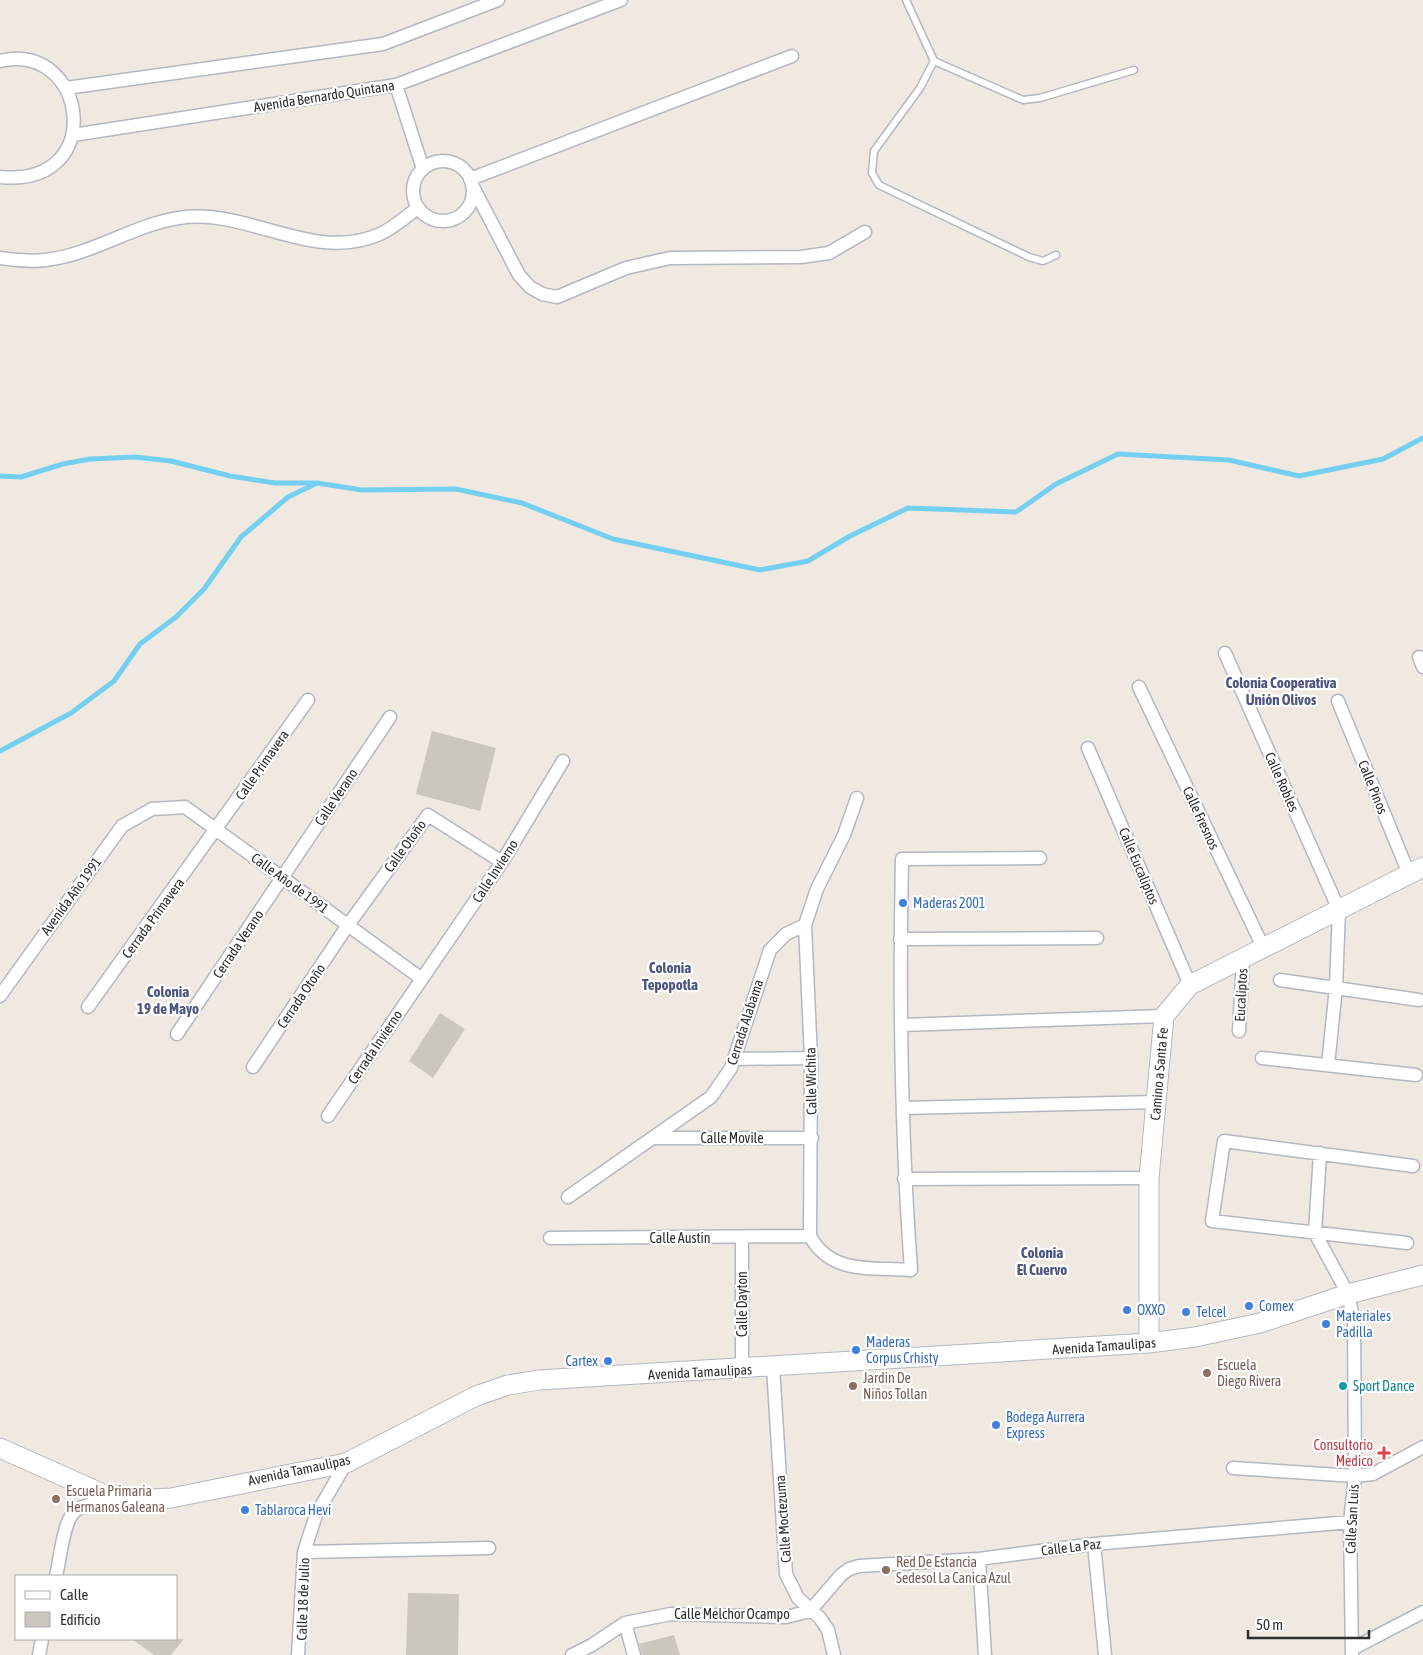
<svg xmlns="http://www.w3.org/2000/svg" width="1423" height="1655" font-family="'Asap Condensed',sans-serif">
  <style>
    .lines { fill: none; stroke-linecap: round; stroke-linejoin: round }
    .stream { stroke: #75cff0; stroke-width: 5 }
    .building { fill: #cbc7bf }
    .lane-casing { stroke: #b4b7c1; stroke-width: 9 }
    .street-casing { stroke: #b4b7c1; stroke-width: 15 }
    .secondary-casing { stroke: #b4b7c1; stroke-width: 21 }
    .lane { stroke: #fff; stroke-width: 6 }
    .street { stroke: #fff; stroke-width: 12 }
    .secondary { stroke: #fff; stroke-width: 19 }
    .shop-dot { fill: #3f7fe0; stroke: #fff; stroke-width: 2 }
    .education-dot { fill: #8d6e63; stroke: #fff; stroke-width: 2 }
    .culture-dot { fill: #0f9aa8; stroke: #fff; stroke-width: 2 }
    .health-dot { fill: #e0444e; stroke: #fff; stroke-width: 2 }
    .labels { text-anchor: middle; stroke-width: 4.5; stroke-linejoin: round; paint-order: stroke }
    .street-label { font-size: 14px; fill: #2e2e2e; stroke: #fff }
    .shop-label { font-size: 14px; fill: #366cbe; stroke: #fff; text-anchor: start }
    .education-label { font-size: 14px; fill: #785e54; stroke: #fff; text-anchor: start }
    .culture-label { font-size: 14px; fill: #0d838f; stroke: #fff; text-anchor: start }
    .health-label { font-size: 14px; fill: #be3a42; stroke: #fff; text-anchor: end }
    .neighbourhood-label { font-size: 15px; font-weight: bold; fill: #4d5680; stroke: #fff }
  </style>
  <rect width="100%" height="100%" fill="#efe9e1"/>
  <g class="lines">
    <path class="stream" d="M0,476L21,477L63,464L90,459L135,457L171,461L230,476L275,483H317L362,490L456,489L522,503L613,539L760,570L808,561L850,536L908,508L1016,512L1056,484L1118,454L1229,460L1299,476L1383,459L1423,438
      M0,751L71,713L114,681L140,644L176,617L204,589L241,537L288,497L317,483"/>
  </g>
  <path class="building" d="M432,731L496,748L480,811L416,794Z
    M440,1013L465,1029L433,1078L409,1061Z
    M408,1593L459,1594L458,1655H406Z
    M674,1635L680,1655H642L639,1644Z
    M132,1639H184L171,1655H154Z"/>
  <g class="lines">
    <defs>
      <path id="lane" d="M906,0L934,61L920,88L874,151L872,173L879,185L1029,257L1043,261L1056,255
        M934,61L1023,100L1040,98L1134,70"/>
      <path id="street" d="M0,61C87,40 109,188 0,177
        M396,85L423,169
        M66,88L383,44L498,0
        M73,135L396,85L621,0
        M413 191a30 30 0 1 1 60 0a30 30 0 1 1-60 0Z
        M470,179L792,56
        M472,185L519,275L530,287L542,294L557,297L626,268L670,258L801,257L829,253L865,232
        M0,258C15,260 30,262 45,260C92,255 133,225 179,218C248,207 312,264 380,234C394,228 406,216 418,208
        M1225,653L1339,910L1336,987L1328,1065
        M1419,657L1423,667
        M1139,687L1264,949
        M1338,701L1409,874
        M1088,748L1190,985
        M900,939L1097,938
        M1280,980L1419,1000
        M0,996L122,826L152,809L185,807L422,979
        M88,1007L308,700
        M902,1025L1164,1016
        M1239,1031L1243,959
        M177,1034L390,717
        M1262,1058L1416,1075
        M734,1059L811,1058
        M253,1067L348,925L428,815L502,862
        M904,1108L1157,1102
        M328,1116L502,862L563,761
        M652,1138H812
        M1320,1153L1315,1233L1348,1294L1354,1322L1355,1476L1350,1522L1352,1655
        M904,1179L1149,1178
        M568,1197L711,1097L731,1068L770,950L786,934L805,925
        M810,1236C831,1275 872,1267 911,1270C901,1133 899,996 902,859L1040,858
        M810,1236L811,1058L805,925L817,889L844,835L857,798
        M550,1238L810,1236
        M742,1238V1369
        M1407,1243L1212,1221L1224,1141L1413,1166
        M773,1367L786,1574L798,1598L820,1618L828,1630L834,1655
        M1233,1468L1355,1476L1373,1474L1423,1447
        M1094,1544L1105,1655
        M304,1552L489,1548
        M979,1559L985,1655
        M56,1576C60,1560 63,1523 74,1512C82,1504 93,1508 103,1494
        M625,1623L634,1655
        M1352,1649L1423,1612
        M39,1655L42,1639
        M298,1655L304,1552L316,1515L346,1463
        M572,1655L592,1645L625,1623L671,1614L786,1617L810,1611L841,1575L849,1569L859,1566L979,1559L1094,1544L1350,1522"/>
      <path id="secondary" d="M1149,1343V1178L1164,1016L1190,985L1423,867
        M0,1448L103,1494L149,1499L171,1498L346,1463L476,1396L508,1385L539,1380L1149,1343L1195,1337L1260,1323L1348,1294L1423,1275"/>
    </defs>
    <use href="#lane" class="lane-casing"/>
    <use href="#street" class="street-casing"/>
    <use href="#secondary" class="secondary-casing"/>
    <use href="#lane" class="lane"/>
    <use href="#street" class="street"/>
    <use href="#secondary" class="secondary"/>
  </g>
  <g class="shop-dot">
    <circle cx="903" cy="903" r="5"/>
    <circle cx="1249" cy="1306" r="5"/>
    <circle cx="1127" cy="1310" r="5"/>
    <circle cx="1186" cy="1312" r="5"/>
    <circle cx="1326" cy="1324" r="5"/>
    <circle cx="856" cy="1350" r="5"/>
    <circle cx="608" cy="1361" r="5"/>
    <circle cx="996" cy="1425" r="5"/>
    <circle cx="245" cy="1510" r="5"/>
  </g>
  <g class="education-dot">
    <circle cx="1207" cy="1373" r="5"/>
    <circle cx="853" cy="1386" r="5"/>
    <circle cx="56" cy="1499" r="5"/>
    <circle cx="886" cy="1570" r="5"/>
  </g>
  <circle class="culture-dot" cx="1343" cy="1386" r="5"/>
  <path class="health-dot" d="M1381.5 1445.5h5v5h5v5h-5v5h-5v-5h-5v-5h5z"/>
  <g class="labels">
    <g class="street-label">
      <text transform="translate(324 96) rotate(-9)" y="5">Avenida Bernardo Quintana</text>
      <text transform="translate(262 765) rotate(-55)" y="5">Calle Primavera</text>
      <text transform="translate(1282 782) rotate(66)" y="5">Calle Robles</text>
      <text transform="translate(1373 787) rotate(68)" y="5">Calle Pinos</text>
      <text transform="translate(336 797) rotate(-56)" y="5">Calle Verano</text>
      <text transform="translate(1201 818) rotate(65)" y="5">Calle Fresnos</text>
      <text transform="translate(405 846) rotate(-54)" y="5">Calle Otoño</text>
      <text transform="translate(1139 866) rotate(67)" y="5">Calle Eucaliptos</text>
      <text transform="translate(495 871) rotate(-57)" y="5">Calle Invierno</text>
      <text transform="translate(290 883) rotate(36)" y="5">Calle Año de 1991</text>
      <text transform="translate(71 896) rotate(-54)" y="5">Avenida Año 1991</text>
      <text transform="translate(153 918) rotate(-54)" y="5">Cerrada Primavera</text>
      <text transform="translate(238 944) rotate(-56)" y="5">Cerrada Verano</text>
      <text transform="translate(1241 995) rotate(-87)" y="5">Eucaliptos</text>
      <text transform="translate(301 996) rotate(-56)" y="5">Cerrada Otoño</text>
      <text transform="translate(745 1022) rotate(-72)" y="5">Cerrada Alabama</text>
      <text transform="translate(375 1047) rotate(-56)" y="5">Cerrada Invierno</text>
      <text transform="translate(1159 1074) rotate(-85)" y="5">Camino a Santa Fe</text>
      <text transform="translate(811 1081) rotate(-91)" y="5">Calle Wichita</text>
      <text x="732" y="1143">Calle Movile</text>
      <text x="680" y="1243">Calle Austin</text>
      <text transform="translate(742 1304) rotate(-90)" y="5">Calle Dayton</text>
      <text transform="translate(1104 1346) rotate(-4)" y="5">Avenida Tamaulipas</text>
      <text transform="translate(700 1372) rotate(-3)" y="5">Avenida Tamaulipas</text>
      <text transform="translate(299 1470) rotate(-12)" y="5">Avenida Tamaulipas</text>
      <text transform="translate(783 1519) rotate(-94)" y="5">Calle Moctezuma</text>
      <text transform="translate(1352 1519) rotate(-87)" y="5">Calle San Luis</text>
      <text transform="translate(1071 1547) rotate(-7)" y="5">Calle La Paz</text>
      <text transform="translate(303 1599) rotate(-88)" y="5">Calle 18 de Julio</text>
      <text x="732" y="1619">Calle Melchor Ocampo</text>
    </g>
    <g class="shop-label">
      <text x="913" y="908">Maderas 2001</text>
      <text x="1259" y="1311">Comex</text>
      <text x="1137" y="1315">OXXO</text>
      <text x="1196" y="1317">Telcel</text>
      <text x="1336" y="1321">Materiales<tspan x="1336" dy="16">Padilla</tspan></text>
      <text x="866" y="1347">Maderas<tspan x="866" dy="16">Corpus Crhisty</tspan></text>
      <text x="598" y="1366" text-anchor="end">Cartex</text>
      <text x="1006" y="1422">Bodega Aurrera<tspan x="1006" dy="16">Express</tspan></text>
      <text x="255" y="1515">Tablaroca Hevi</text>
    </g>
    <g class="education-label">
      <text x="1217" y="1370">Escuela<tspan x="1217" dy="16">Diego Rivera</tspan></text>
      <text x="863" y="1383">Jardin De<tspan x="863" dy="16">Niños Tollan</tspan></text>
      <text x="66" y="1496">Escuela Primaria<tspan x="66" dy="16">Hermanos Galeana</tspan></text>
      <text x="896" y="1567">Red De Estancia<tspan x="896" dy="16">Sedesol La Canica Azul</tspan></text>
    </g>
    <g class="culture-label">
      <text x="1353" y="1391">Sport Dance</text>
    </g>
    <g class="health-label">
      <text x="1373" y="1450">Consultorio<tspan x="1373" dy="16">Medico</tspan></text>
    </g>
    <g class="neighbourhood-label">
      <text x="1281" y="688">Colonia Cooperativa<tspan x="1281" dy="17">Unión Olivos</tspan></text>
      <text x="670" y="973">Colonia<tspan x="670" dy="17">Tepopotla</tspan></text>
      <text x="168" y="997">Colonia<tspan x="168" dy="17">19 de Mayo</tspan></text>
      <text x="1042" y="1258">Colonia<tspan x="1042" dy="17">El Cuervo</tspan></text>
    </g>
  </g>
  <rect x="15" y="1575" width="162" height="65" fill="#ffffff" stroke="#ababab"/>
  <rect x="25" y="1591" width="25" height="8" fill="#ffffff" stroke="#ababab"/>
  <text x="60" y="1600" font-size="15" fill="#2e2e2e">Calle</text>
  <rect x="25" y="1612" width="25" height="15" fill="#cbc7bf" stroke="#ababab"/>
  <text x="60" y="1625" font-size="15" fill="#2e2e2e">Edificio</text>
  <path d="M1248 1630v8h121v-8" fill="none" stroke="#2e2e2e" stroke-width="2.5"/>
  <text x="1256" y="1630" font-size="15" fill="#2e2e2e" stroke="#ffffff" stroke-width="4" paint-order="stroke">50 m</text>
</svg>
